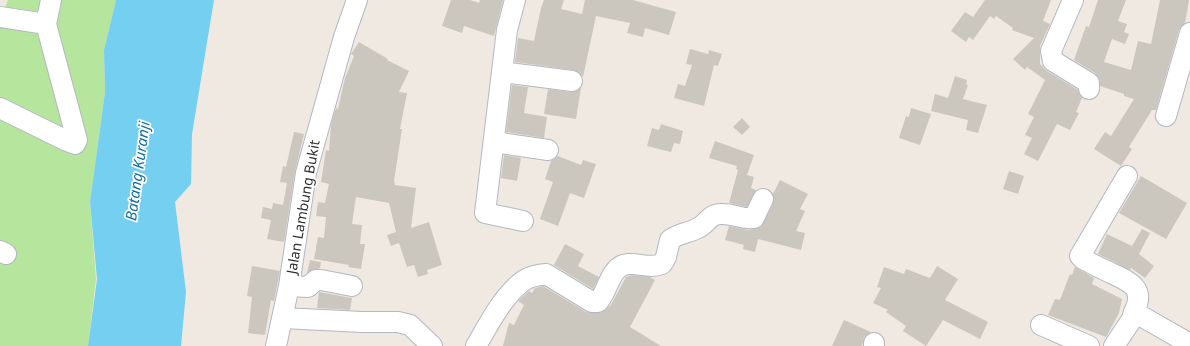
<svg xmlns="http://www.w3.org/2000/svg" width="1190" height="346" font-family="'Noto Sans',sans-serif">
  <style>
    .green { fill: #b6e59e }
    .water { fill: #75cff0 }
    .building { fill: #cbc7bf }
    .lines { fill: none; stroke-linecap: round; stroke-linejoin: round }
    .minor-casing { stroke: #b4b7c1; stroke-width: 22 }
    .minor { stroke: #fff; stroke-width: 20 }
    .labels { text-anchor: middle; stroke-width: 3.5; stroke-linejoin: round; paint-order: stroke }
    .street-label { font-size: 14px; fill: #2e2e2e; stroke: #fff }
    .water-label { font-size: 15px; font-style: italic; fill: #0d6fa3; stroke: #fff }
  </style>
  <rect width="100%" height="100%" fill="#efe9e1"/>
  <path class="green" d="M8,0H116L104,50L105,92L90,202L96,279L88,346H0V20Z"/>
  <path class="water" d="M116,0H214L192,134L191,184L175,202L186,292L181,346H88L97,279L90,202L105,92L104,50Z"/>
  <path class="building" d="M451,0H470L479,3L480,0H503L494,36L464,26L462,33L442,26Z
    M544,0H564L561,9L582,14L585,0H633L676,12L669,35L645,28L643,37L627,33L630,23L596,16L583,77L579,72L573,70L515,62L518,38L534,41L541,8Z
    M985,0H1051L1043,21L1050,24L1040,46V64L1047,71L1078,90L1082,98L1076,112L1079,113L1070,130L1057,124L1038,161L1024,154L1032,138L1025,135L1034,117L1028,114L1045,80L1027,67L1025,70L1013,59L1034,38L1012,30L1013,28L996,16L994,19L990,16L973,40L969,37L966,42L951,31L965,12L973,17Z
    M1098,0H1126L1118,21L1127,24L1124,32L1129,34L1125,44L1112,39L1104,62L1131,70L1138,41L1151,44L1160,0H1189L1185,23L1179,30L1156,110H1152L1129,147L1132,149L1121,166L1094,149L1105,132L1111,136L1134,99L1124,96V94L1100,86L1099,78L1095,73L1074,60L1086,26L1089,27Z
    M359,42L388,59L387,60L409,71L399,92L407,93L400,129H402L394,181L395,185L416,188L411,228L429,222L442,265L427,270L428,274L418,277L414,265L407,267L399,243L391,246L387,235L396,232L389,203L356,197L352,224L362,225L360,244H365L361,269L348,267L349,265L314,259L318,237L324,238L326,217L316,216L318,202L325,203L329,184L321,182L326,150L329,151L331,125L336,108L338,109L345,78L354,56L351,54Z
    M690,49L708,54L709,50L722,54L718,66L714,65L704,106L674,98L678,84L685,86L692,65L686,64Z
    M955,76L967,80L966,84L968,85L963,99L987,105L978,133L966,130L968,120L931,111L935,94L948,98Z
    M512,85L528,87L524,113L547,117L544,138L506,132Z
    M581,88L576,119L544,114L548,89L571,92Z
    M911,108L931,114L920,145L899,138L906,116L909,117Z
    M742,118L750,127L742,135L733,127Z
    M661,124L683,131L680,144L674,143L671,152L647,146L652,128L659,130Z
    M294,132L304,134L295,171L284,242L267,239L271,220L261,218L263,207L272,209L273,203L283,205L287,183L280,182L283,166L286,167Z
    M715,141L754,155L747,175L754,177L751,188L756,190L747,207L729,203L738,170L736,169L737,166L709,158Z
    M504,155L521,158L517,181L501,178Z
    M558,156L581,165L583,160L596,164L584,198L570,193L558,226L540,219L553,182L545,179L551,161Z
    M1009,171L1024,176L1018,194L1003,189Z
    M1141,176L1187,203L1166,239L1119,213Z
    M780,180L808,194L800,209L805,211L796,231L805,233L801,250L758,239L755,252L743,249L744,245L725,240L729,226L749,230L761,227L773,204V194Z
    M1142,229L1150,233L1139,254L1154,266L1145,278L1131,268L1130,270L1098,254L1107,234L1132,246Z
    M565,244L584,254L578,266L599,277L593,289L554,265Z
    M310,260L321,262L320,268L307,273Z
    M252,266L280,271L274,301L271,300L265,335L248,333L252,297L247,296Z
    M937,266L958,279L945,300L988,322L980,339L943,320L926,346L903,331L906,326L886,312L888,310L873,303L881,288L877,287L884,267L904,274L906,269L930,278Z
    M1075,267L1094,278L1092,284L1122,299L1119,313L1106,337L1048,315L1055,299L1060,300L1070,274L1072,275Z
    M632,275L650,277L655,280L630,327L661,346H503L509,323L514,325L524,305L518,301L529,291L532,293L535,288L543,286L586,312L598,313L603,312L611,305L626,277Z
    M319,292L352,298L350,310L317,308Z
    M844,320L871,332L864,337L862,346H832Z"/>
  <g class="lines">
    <defs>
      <path id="minor" d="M515,0L507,30L485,213L523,221
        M1073,0L1051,51L1053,61L1089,83V89
        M0,17L46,24
        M502,72L572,81
        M0,108L67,141L75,144L77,140L46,24L51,0
        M1166,116L1190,33
        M494,142L548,150
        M1127,176L1080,256L1083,259C1092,264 1102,269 1111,273C1130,282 1146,288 1134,312
        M0,251L6,254
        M289,286L308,287L316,280H321L352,286
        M283,318L362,322H398L410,325L432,346
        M1041,325L1089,346
        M276,346L289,286L306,173L344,37L357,0
        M476,346C489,324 502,297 523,281C530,276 538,275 546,274L592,302H598C608,292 610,265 628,264C641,263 648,269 662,264L666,257L670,240C679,233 689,233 698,228C707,224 709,214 721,214C732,213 743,220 754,218L763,199
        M874,346V343
        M1114,346L1132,319L1134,312L1190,344"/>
    </defs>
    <use href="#minor" class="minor-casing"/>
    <use href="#minor" class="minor"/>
  </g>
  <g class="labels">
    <g class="street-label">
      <text transform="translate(303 207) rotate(-80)" y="5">Jalan Lambung Bukit</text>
    </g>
    <g class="water-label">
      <text transform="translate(138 171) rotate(-82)" y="5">Batang Kuranji</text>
    </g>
  </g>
</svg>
